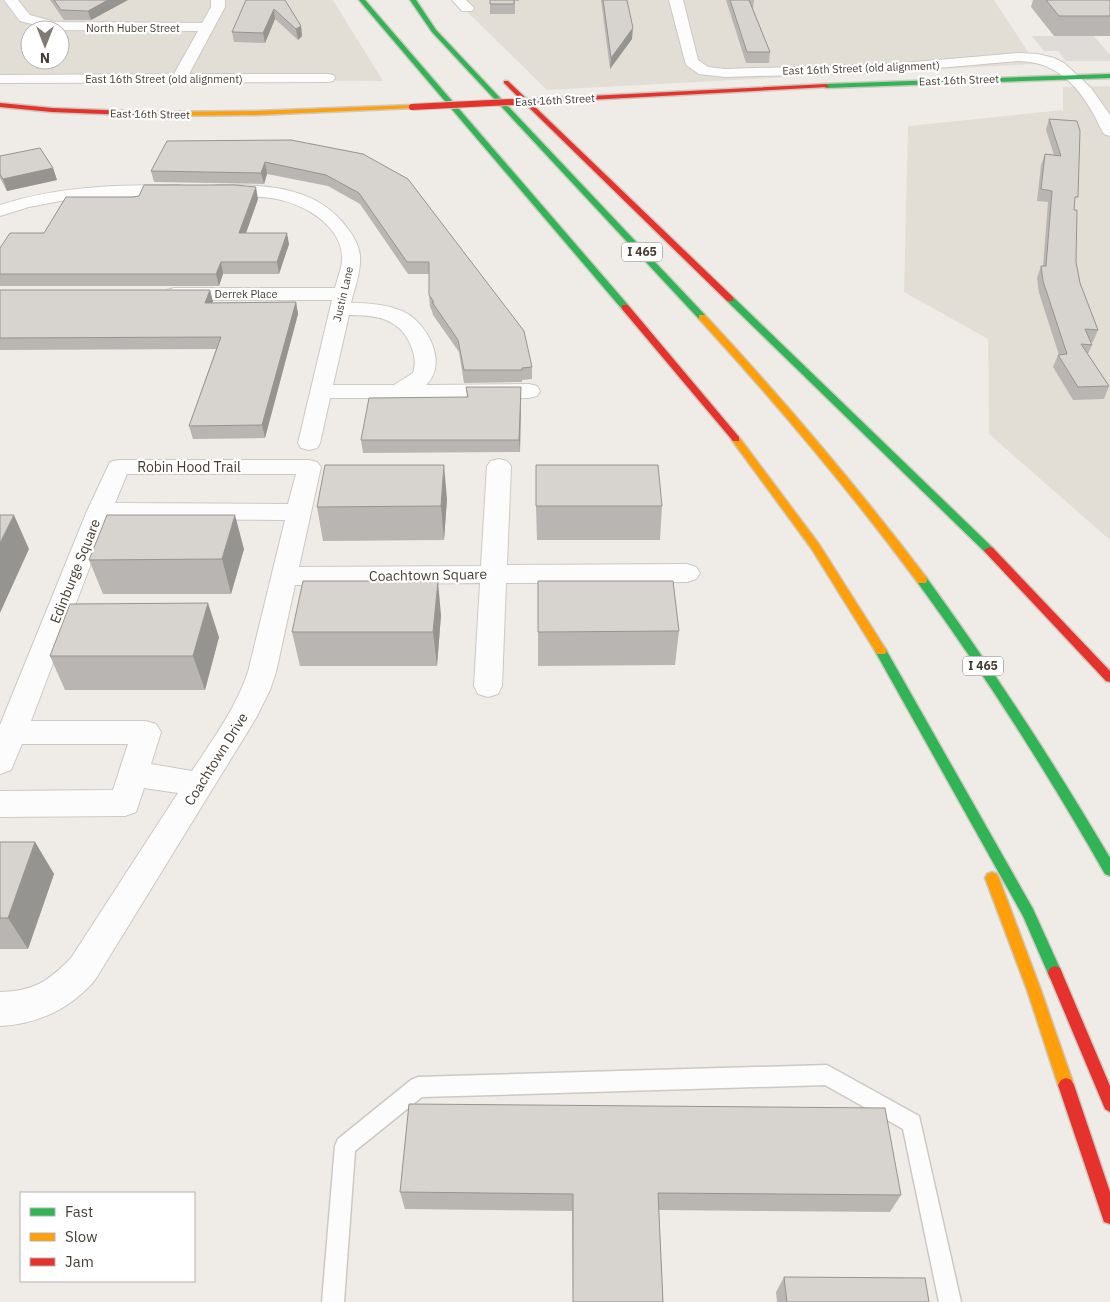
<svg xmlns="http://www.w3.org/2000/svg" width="1110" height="1302" font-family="'IBM Plex Sans',sans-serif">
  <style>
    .residential { fill: #e3ded5; fill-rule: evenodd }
    .parking { fill: #dedbd8 }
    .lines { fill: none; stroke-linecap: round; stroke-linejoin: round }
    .lane-casing { stroke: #ccc8c4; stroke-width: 3 }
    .street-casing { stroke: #ccc8c4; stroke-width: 2 }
    .fast-casing { stroke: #cec9bf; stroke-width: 3 }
    .slow-casing { stroke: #cec9bf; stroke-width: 3 }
    .jam-casing { stroke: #cec9bf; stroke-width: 3 }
    .lane { fill: #fdfcfc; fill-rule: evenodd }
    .street { fill: #fdfcfc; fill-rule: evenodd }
    .fast { fill: #30b455; fill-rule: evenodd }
    .slow { fill: #ff9f0a; fill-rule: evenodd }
    .jam { fill: #e5322d; fill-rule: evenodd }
    .jam-bridge-casing { stroke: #cec9bf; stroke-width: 8; stroke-linecap: butt }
    .jam-bridge { stroke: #e5322d; stroke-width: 6 }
    .wall { fill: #b9b5b2 }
    .shaded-wall { fill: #969491 }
    .building { fill: #d7d3cf; stroke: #969491 }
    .labels { text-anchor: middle; stroke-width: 4.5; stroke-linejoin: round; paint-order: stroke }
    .far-street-label { font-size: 11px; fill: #453d34; stroke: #fff }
    .shield { fill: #fff; stroke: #7d7771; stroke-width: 1 }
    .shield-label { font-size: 12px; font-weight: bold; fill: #453d34 }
    .street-label { font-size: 14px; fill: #453d34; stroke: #fff }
  </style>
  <rect width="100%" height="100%" fill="#efece8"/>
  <path class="residential" d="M0,0H333L383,81L0,79ZM30,30H60V60H30Z
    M455,0H994L1036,64L547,90Z
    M1110,86V540L989,434L988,339L904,292L908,126L1063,110V87Z"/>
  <path class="parking" d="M1032,36H1094L1110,55V61H1066L1058,51H1044Z"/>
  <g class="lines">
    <defs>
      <path id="lane" d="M827,1065L919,1116L961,1302H939L903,1129L825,1085L422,1097L355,1151L344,1302H322L335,1146L338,1139L411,1080L418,1077Z"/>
      <path id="street" d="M4,0H18L30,15L55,22L202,23L211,7V0H225V7L189,74H328L333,75L335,78L333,81L328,82L0,83V75L174,74L198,31L55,30L20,21Z
        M452,0H466L474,8L472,11H462Z
        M669,0H683L698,60L708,67L725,69L892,64L1019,53L1038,54L1054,58L1064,63L1091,88L1110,115V136L1104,134C1100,128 1097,120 1093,113C1076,83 1055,62 1019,61L892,72L725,77L699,74L686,65Z
        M178,185L184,186L187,190L184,194L66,200L29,207L0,216V205C58,186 117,185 178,185Z
        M219,185C268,185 317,186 348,229C355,238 361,250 360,261C360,275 354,290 351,303C368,303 386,304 402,311C427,322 449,363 426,385L529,384L537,386L540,391L537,396L529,398H330L320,443L317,448L309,450L301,448L298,443L332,300H174L167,298L164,294L167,290L174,288H335C337,280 341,270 342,262C345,225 301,202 271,198C252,195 231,198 213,194L210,190L213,186ZM349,315C376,315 400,318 411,346C415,355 416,364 413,373L394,385H333Z
        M499,459L507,461L511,466L507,565L687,564L696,567L700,573L696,579L687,582L506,583L502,686L498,694L488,697L478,694L474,686L480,583L295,585L276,672L270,690L256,718L95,980C70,1009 38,1024 0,1026V992C33,991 48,982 71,958L178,793L144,788L136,812L125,816L0,817V791L113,790L128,744H22L11,770L0,774V725L87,511L110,462L118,460H309L317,462L321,467L299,567L481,566L487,466L491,461ZM127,474H296L288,504L115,503ZM108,519L285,520L248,672C236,708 213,739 192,771L151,764L161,732L156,724L146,721H31Z"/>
      <path id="fast" d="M359,0H365L628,305V309H622Z
        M410,0H416L436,30L705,315V319H699L432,32Z
        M1110,74V78L826,88L823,86L826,84Z
        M727,297H733L993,548L994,550L993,552H985L727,301Z
        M922,576L926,577C992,668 1053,761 1110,858V876L1105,874C1048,774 986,676 918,583L917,580L918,577Z
        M881,647L885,648L1033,909L1062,973L1060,978L1055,980L1050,978L1023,916L875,651Z"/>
      <path id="slow" d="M412,105L415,107L414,108L257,115L154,116L151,114L154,112L257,111Z
        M699,315H705C783,399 857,486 926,577L927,580L926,583H918C850,491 776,403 699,319Z
        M736,436L739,437L819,544L885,648L887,651L885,654H877L811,548L731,439Z
        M992,872L997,874L999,878L1041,990L1074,1085L1071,1090L1066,1092L1061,1090L1058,1085L1027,990L985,878L987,874Z"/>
      <path id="jam" d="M504,81H508L733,297V301H727L504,83Z
        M826,84L829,86L828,87L550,102L547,100L550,98Z
        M0,103L52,108L154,112L157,114L154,116L52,112L0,107Z
        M622,305H628L739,437V441H733L622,309Z
        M989,547L993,548L1110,671V682L1106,681L985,552L984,550Z
        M1055,966L1060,968L1110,1086V1112L1105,1109L1048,973L1050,968Z
        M1066,1078L1071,1080L1074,1085L1110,1192V1224L1104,1222L1102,1216L1058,1085L1061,1080Z"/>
    </defs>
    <use href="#lane" class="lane-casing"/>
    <use href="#street" class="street-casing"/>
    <use href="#fast" class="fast-casing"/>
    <use href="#slow" class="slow-casing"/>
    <use href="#jam" class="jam-casing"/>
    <use href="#lane" class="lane"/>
    <use href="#street" class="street"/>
    <use href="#fast" class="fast"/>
    <use href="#slow" class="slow"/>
    <use href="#jam" class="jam"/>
    <defs>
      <path id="jam-bridge" d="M412,107L550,100"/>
    </defs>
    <use href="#jam-bridge" class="jam-bridge-casing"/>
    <use href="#jam-bridge" class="jam-bridge"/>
  </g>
  <path class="wall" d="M50,0H128L91,20H64Z
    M285,0L301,26L302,36L298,40L275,19L265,43L234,42L232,32Z
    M490,0H519V1H515V14H490Z
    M601,0H627L632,39L610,69Z
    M726,0H754L753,9L770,52L769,63H746Z
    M1033,0H1110V36H1054L1031,7Z
    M1049,119L1077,121L1074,206L1076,262L1080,283L1098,330L1093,342H1090L1092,345L1088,354L1109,386L1104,399L1073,400L1053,367L1058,355H1059L1039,293L1037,278L1041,266H1043L1048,202L1037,201L1041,165L1045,154L1054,155L1046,130Z
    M363,154L532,367V379L522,380V382L464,383L459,352L433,315L432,311L430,307L429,295V274H408L360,204L328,186L267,174L264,184L154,182L151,171Z
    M0,156L53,168L57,180L7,191L0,178Z
    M133,197L258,199L246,233L289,244L279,274H223L219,286H0V248L44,233Z
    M0,290H210L213,302L212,303L296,302L298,314L265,438L193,439L189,426L216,349L0,350Z
    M466,387H521L520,452L363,453L361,440L467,397Z
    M447,499L444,540L323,541L317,507Z
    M536,506H662L660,540H537Z
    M244,549L231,594H103L89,560Z
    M441,615L437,666H300L292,632Z
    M679,631L675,665L538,666V632Z
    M219,637L205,690H65L50,656Z
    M0,842H35L54,874L28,949H0Z
    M409,1104L901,1195L890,1212L659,1210L663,1302H573L572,1211L405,1209L400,1192Z
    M784,1277L929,1302H777L776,1292Z"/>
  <path class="shaded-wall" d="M108,0H128L91,20L88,11Z
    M274,9L275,19L265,43L263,33Z
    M301,26L302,36L298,40L296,29Z
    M633,28L632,39L610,69L611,58Z
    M265,162L267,174L264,184L261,173Z
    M53,168L57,180L7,191L3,179Z
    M256,187L258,199L242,244L239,233Z
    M287,233L289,244L279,274L277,262Z
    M221,262L223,274L219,286L216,274Z
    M210,290L213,302L208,315L205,303Z
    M296,302L298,314L265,438L262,425Z
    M521,387V400L520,452L519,440Z
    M444,465L447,499L444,540L441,506Z
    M14,515L29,549L0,613V543Z
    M235,515L244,549L231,594L222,559Z
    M438,581L441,615L437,666L433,632Z
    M208,603L219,637L205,690L193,656Z
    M35,842L54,874L28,949L8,918Z"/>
  <path class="building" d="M54,0H108L88,11L61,10Z
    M246,0H285L301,26L296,29L274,9L263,33L232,32Z
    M490,0H514V4H490Z
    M603,0H627L633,28L611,58Z
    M730,0H749L770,52H747Z
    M1046,0H1110V16H1059Z
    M1049,119L1077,121L1080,131L1078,197H1075L1074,210H1077L1076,262L1080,283L1098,330L1085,329L1092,345L1081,344L1109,386L1078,387L1058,355L1067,354L1043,281L1041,266H1046L1052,191L1041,189L1045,154L1061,156Z
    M291,140L363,154L408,179L524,331L532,367L522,368V370H464L458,340L432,302H434L429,295V262H407L359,193L326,175L265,162L261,173L151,171L167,141Z
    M40,148L53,168L3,179L0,174V156Z
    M144,185H235L256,187L239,233H287L277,262H221L216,274H0V248L10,233H44L66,197H133L139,196Z
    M0,290H210L205,303L296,302L262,425L189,426L221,337L0,338Z
    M466,387H521L519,440H361L369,398L468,397Z
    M325,465H444L441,506L317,507Z
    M536,465H658L662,506H536Z
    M0,515H14L0,543Z
    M107,515H235L222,559L89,560Z
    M303,581H438L433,632H292Z
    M538,581H673L679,631L538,632Z
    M208,603L193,656H50L70,604Z
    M0,842H35L8,918H0Z
    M409,1104L885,1108L901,1195L658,1193L663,1302H573V1194L400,1192Z
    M784,1277L925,1278L929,1302H787Z"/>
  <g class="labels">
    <g class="far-street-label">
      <text x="133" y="32">North Huber Street</text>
      <text transform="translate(861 68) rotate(-2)" y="4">East 16th Street (old alignment)</text>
      <text x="164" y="83">East 16th Street (old alignment)</text>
      <text transform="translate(959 80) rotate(-2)" y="4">East 16th Street</text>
      <text transform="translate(555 100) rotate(-3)" y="4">East 16th Street</text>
      <text transform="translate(150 114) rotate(1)" y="4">East 16th Street</text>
      <text x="246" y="298">Derrek Place</text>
      <text transform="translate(343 294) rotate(-77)" y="4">Justin Lane</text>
    </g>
    <g class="shield">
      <rect x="622" y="242.5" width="40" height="19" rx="4"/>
      <rect x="963" y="656.5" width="40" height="19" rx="4"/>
    </g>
    <g class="shield-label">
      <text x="642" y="256">I 465</text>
      <text x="983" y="670">I 465</text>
    </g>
    <g class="street-label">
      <text x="189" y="472">Robin Hood Trail</text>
      <text transform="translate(75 571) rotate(-68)" y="5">Edinburge Square</text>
      <text transform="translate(428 575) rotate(-1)" y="5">Coachtown Square</text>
      <text transform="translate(216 759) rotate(-58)" y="5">Coachtown Drive</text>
    </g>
  </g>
  <rect x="20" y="1192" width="175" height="90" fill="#ffffff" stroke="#b5b1ae"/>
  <rect x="30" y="1208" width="25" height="8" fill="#30b455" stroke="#b5b1ae"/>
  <text x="65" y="1217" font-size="15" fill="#453d34">Fast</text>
  <rect x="30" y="1233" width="25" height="8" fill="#ff9f0a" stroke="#b5b1ae"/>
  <text x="65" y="1242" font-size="15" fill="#453d34">Slow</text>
  <rect x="30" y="1258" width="25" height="8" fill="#e5322d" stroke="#b5b1ae"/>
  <text x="65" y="1267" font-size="15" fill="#453d34">Jam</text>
  <g transform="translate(45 45) rotate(180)"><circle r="24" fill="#ffffff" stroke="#b5b1ae"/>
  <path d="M0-4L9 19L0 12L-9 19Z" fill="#807a73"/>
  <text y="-8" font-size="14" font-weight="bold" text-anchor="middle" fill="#453d34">N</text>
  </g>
</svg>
